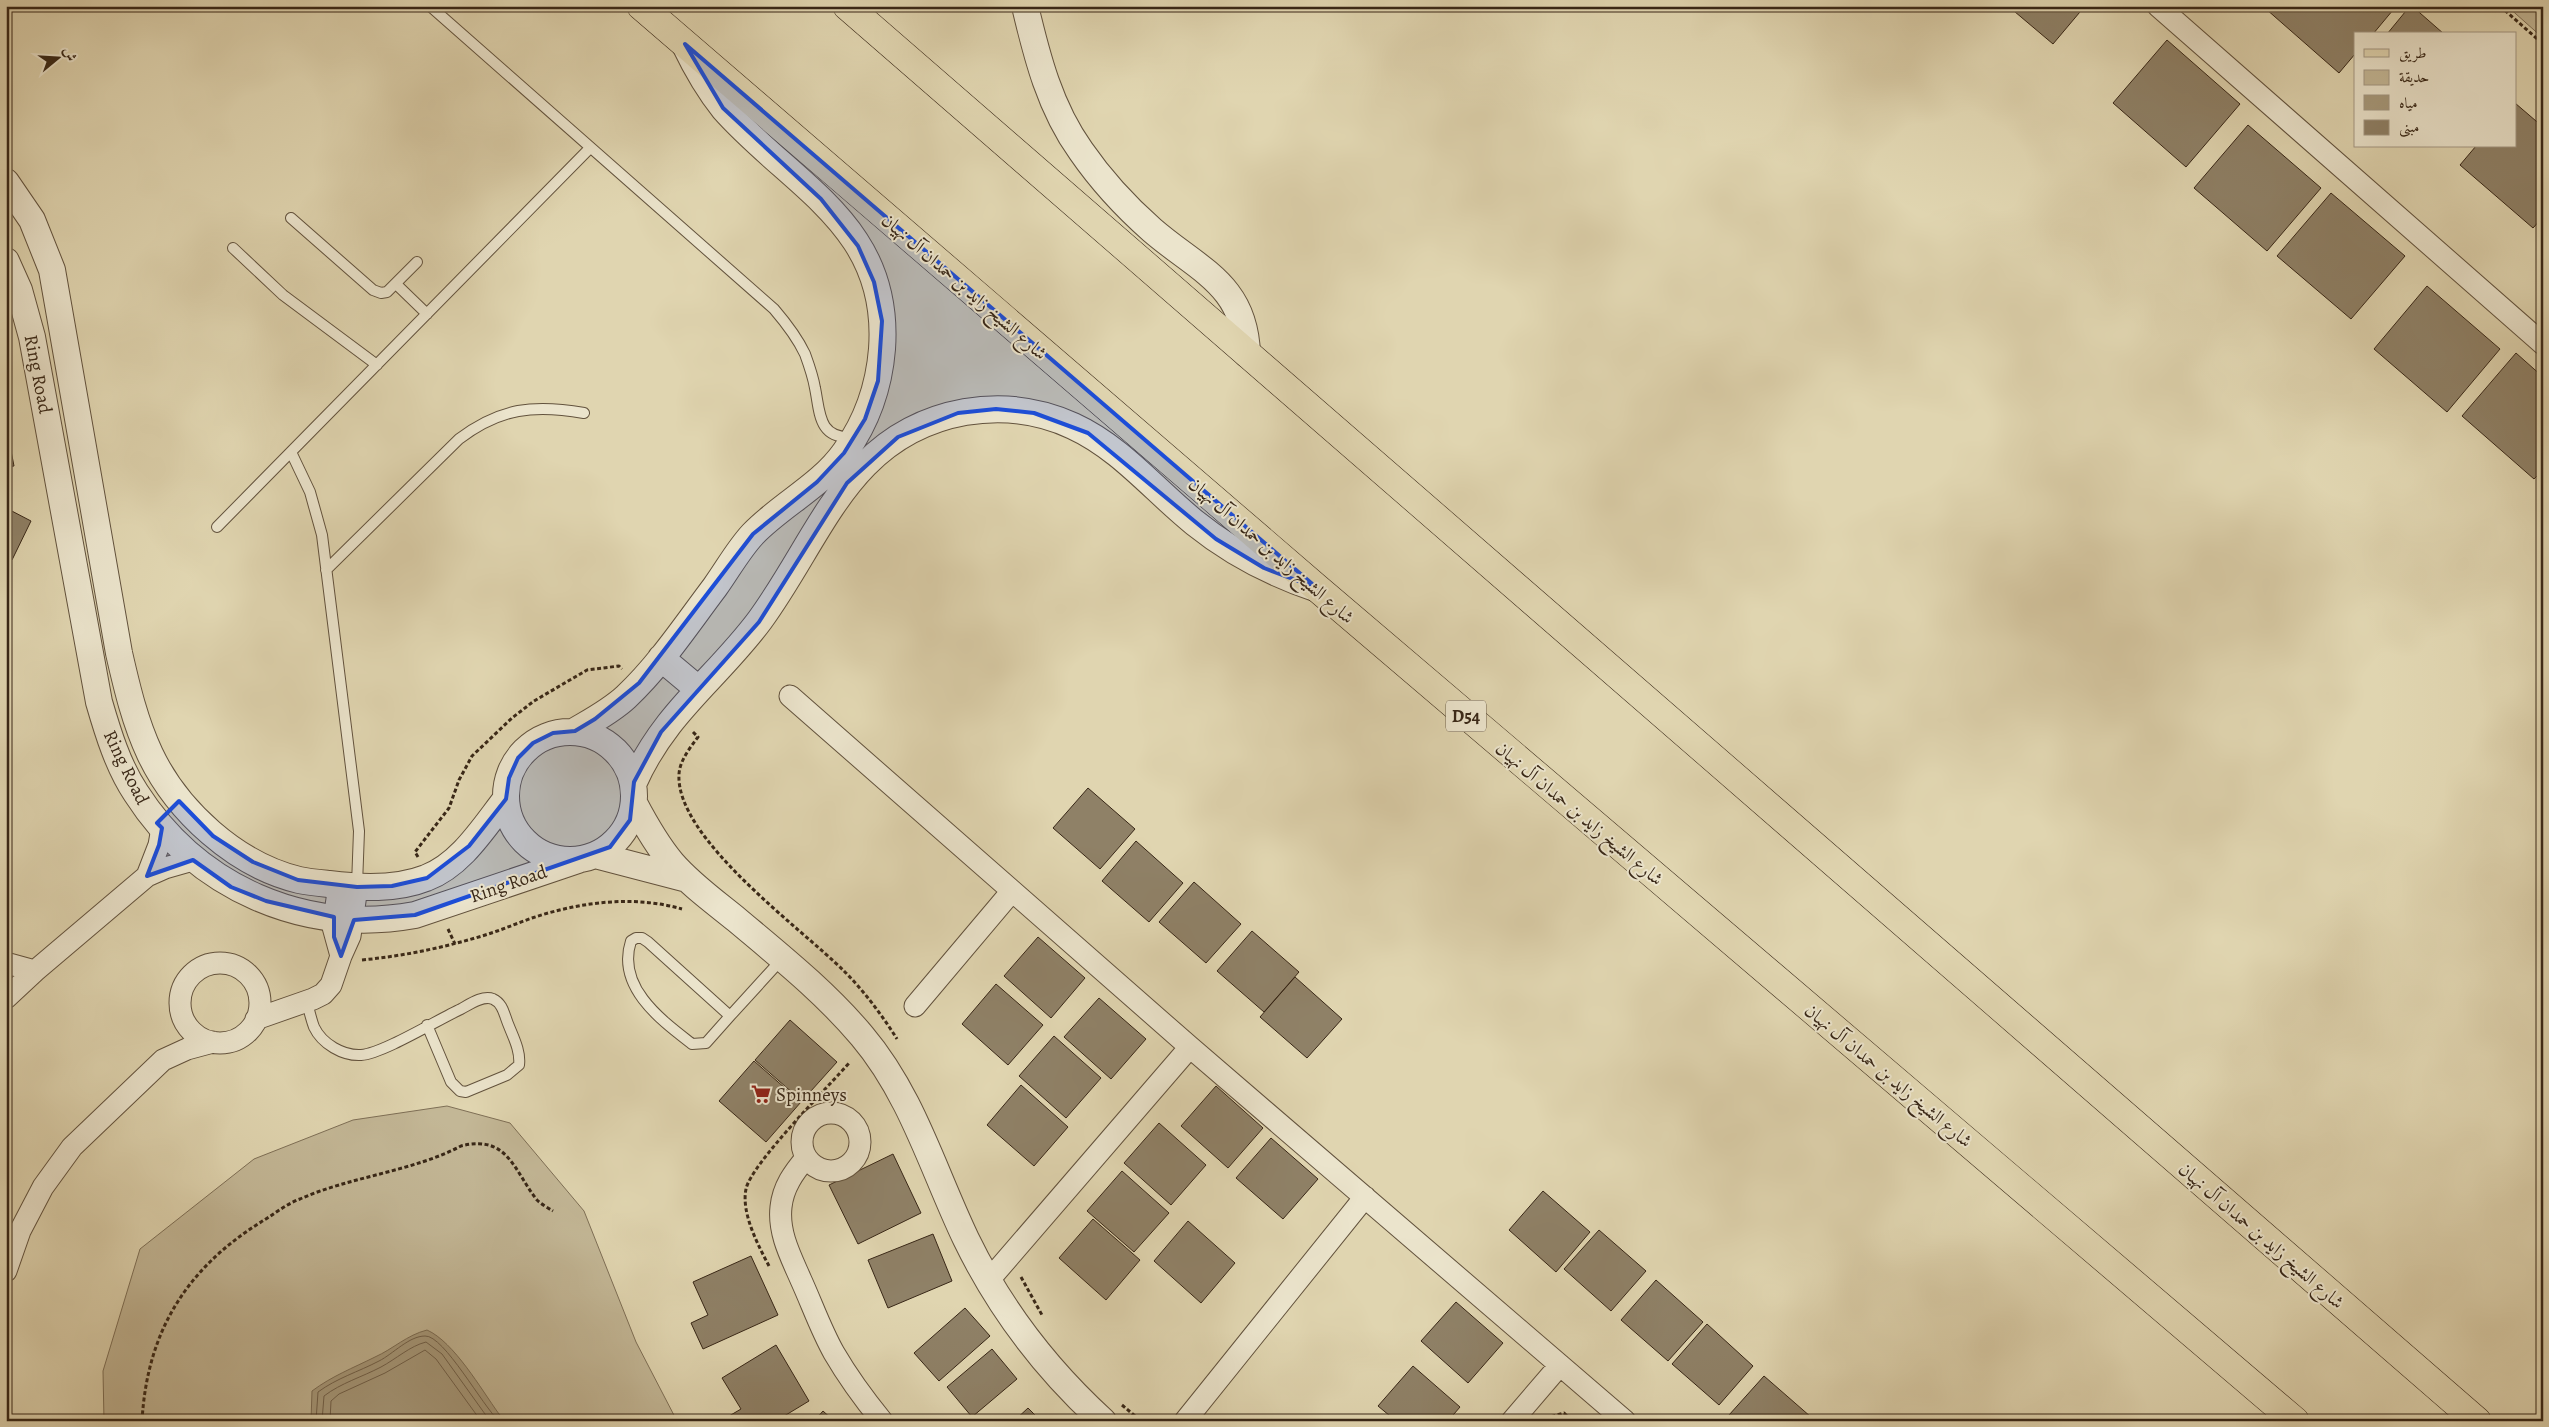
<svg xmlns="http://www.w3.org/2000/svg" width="2549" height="1427" font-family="Alegreya,Amiri,serif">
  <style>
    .green { fill: #c3b796; stroke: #7e6f56 }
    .water { fill: #a79a7c; stroke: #7b6c54 }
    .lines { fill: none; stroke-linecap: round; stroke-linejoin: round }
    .shore { stroke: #70604a; stroke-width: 1 }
    .building { fill: #8f8167; stroke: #382717 }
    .service-casing { stroke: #62523d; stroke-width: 12 }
    .minor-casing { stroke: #62523d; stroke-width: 23 }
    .tertiary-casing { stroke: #62523d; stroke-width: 28 }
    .primary-casing { stroke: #382717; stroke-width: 29 }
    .path { stroke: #382717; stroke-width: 3; stroke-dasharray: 4 2.5; stroke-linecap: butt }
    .service { stroke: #ebe4cc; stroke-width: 10 }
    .minor { stroke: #ebe4cc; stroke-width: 21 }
    .tertiary { stroke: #ebe4cc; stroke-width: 26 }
    .primary { stroke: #e0d5b0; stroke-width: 28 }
    .marked { fill: #1d4ed8; fill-opacity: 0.2; stroke: #1d4ed8; stroke-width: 4; stroke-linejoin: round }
    .labels { text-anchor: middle; stroke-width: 4; stroke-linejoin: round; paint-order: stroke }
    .shield { fill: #ebe4cc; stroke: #6e604d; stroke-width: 1 }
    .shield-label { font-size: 18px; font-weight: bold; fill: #382717 }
    .street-label { font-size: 19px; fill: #382717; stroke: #ebe4cc }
    .poi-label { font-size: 19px; fill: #382717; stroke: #ebe4cc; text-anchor: start }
  </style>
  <rect width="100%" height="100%" fill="#e0d5b0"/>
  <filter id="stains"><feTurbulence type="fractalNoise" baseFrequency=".004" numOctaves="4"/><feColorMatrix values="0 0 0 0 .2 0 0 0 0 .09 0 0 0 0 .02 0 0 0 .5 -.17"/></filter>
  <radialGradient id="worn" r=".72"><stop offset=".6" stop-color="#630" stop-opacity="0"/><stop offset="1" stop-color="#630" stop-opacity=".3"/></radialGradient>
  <path class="green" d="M2507,6H2543V38Z
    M447,1106L510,1123L584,1211L636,1342L677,1421H104L103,1371L140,1249L254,1159L353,1120Z"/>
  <path class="water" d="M427,1330C454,1342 481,1389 499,1414L507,1421H311L312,1391C332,1376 353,1368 375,1357C393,1349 407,1335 427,1330Z"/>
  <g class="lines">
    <path class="shore" d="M316,1421L318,1392C337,1378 358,1372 379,1361C393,1354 409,1336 425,1336C444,1335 483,1407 499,1421
      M322,1421L324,1396C341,1383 362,1377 381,1367C396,1359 410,1346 426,1342L442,1354L490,1421
      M330,1421L331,1401L339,1394L385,1373L425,1350L436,1359L481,1421"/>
  </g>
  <path class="building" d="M2008,6H2085L2053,44Z
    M2269,6H2389L2393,10L2373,34H2355V54L2339,73L2266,9Z
    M2410,6H2412L2444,34H2387Z
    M2167,40L2240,104L2186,167L2113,103Z
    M2515,103L2543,127V217L2533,228L2460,165L2476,146H2515Z
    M2248,125L2321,188L2267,251L2194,188Z
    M2331,193L2405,256L2351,319L2277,256Z
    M2427,286L2500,349L2447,412L2374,349Z
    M2516,353L2543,377V470L2534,479L2462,416Z
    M6,425L14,466L6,467Z
    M6,508L31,521L12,560L6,558Z
    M1088,788L1135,829L1100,869L1053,828Z
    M1136,841L1183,883L1149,922L1102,881Z
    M1194,882L1241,924L1206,963L1159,922Z
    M1252,931L1299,972L1264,1012L1217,971Z
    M1038,937L1085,978L1051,1018L1004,976Z
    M1295,977L1342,1019L1307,1058L1260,1017Z
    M996,984L1043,1025L1008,1065L962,1024Z
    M1099,998L1146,1039L1111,1079L1064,1037Z
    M790,1020L837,1062L802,1101L755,1060Z
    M1054,1036L1101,1078L1066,1118L1019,1076Z
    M754,1061L801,1102L766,1142L719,1101Z
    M1021,1085L1068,1127L1034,1166L987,1125Z
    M1216,1086L1263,1128L1228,1168L1181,1126Z
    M1159,1123L1206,1165L1171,1205L1124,1163Z
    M1271,1138L1318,1179L1283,1219L1236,1178Z
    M893,1154L921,1213L858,1244L829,1185Z
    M1122,1171L1169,1213L1134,1252L1087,1211Z
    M1543,1191L1590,1232L1556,1272L1509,1230Z
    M1093,1219L1140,1260L1106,1300L1059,1258Z
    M1188,1221L1235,1263L1201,1303L1154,1261Z
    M1599,1230L1646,1271L1611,1311L1564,1269Z
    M933,1234L952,1281L888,1308L868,1260Z
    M751,1256L778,1315L703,1349L691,1323L708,1315L693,1282Z
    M1656,1280L1703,1322L1668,1361L1621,1320Z
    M1456,1302L1503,1343L1468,1383L1421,1341Z
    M965,1308L990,1336L939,1381L914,1353Z
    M1707,1324L1753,1366L1719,1405L1672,1364Z
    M776,1345L809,1401L776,1421H726L724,1419L741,1409L722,1378Z
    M992,1349L1017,1379L972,1417L947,1387Z
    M1413,1366L1460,1407L1448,1421H1396L1378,1406Z
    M1764,1376L1811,1417L1808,1421H1735L1729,1415Z
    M1028,1408L1041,1421H1014Z
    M823,1411L834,1421H814Z"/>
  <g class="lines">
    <defs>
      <path id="service" d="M430,6L774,309C786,323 797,337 805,354C809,365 813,376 815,388C820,412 818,439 852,437
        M291,218L373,290L381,293L387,292L417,262
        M233,248L283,295L377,365
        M396,284L427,314
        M291,452L310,492L322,535L359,831L357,885
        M217,527L590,148
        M326,570L459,439C500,408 534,404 584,413
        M636,938H642L648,942L730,1016L706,1043L692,1044C661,1020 616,987 631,941Z
        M307,1002C309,1010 311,1019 314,1027C322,1044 343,1056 361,1055C382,1054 439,1019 461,1009C470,1004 483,995 493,999C502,1003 504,1013 507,1021C512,1035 521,1050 519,1065L507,1075L466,1092L460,1091L451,1082L427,1025
        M730,1016L782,959"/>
      <path id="minor" d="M2158,6L2543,344
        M790,696L1190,1047L1625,1421
        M147,876L159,845L162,828
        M339,885L333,927L341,956
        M6,963L35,971
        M180 1003a40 40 0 1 1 80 0a40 40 0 1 1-80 0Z
        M6,998L35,971L147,876L165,868L193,860
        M915,1006L1012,891
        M256,1019L313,999L323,994L331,985L341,956L350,936L357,887
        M802 1142a29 29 0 1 1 58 0a29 29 0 1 1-58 0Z
        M806,1158C794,1172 783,1187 781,1207C778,1233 791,1257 801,1280C812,1304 821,1330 834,1353C848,1377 864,1399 882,1421
        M6,1271L20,1231L43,1187L72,1147L163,1060L187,1049L213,1042
        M989,1280L1190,1047
        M1185,1421L1365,1197
        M1512,1421L1560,1365"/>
      <path id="tertiary" d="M1025,6C1037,57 1050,108 1081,151C1101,180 1126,207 1152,230C1198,270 1245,284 1247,354
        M6,182L32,220L52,270L119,653C127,688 135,722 150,754C177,811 236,865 299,880C308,882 319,883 329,884C360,888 396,890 426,878C461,865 484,827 506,799
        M6,261L19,290L32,337L99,702C108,733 118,766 136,793C197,888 304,935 415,915L578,860
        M661,658L698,689
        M575,731C592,721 611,711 626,697C660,665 687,624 715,587C728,569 738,550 753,534C782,504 821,486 845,452C867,421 879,387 882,349C891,225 793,187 724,109C708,89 696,68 685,45
        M506 796a64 64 0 1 1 128 0a64 64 0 1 1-128 0Z
        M634,782C665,712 717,678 760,620C822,535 848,433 965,412C1002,406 1039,410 1073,426C1121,448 1154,490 1195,523C1231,552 1271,573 1315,588
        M634,803C645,824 657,845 672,863C691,885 715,902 737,920C781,957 825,992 862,1036C912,1095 933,1170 966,1239C999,1307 1047,1370 1103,1421
        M595,855L687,879"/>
      <path id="primary" d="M641,6L1317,588L2295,1421
        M847,6L2477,1421"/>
    </defs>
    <use href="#service" class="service-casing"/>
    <use href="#minor" class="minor-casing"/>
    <use href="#tertiary" class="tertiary-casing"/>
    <use href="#primary" class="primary-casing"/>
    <path class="path" d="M2500,6L2543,44
      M693,732L698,737C690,748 680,760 679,774C675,838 801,928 844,971C864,991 882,1015 897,1039
      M418,857L415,852L449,808L459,780L472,756L512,718L534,701L587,670L619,666L622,669
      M448,929L455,944
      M362,960C403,956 442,948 482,936C499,931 515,924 532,918C580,902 633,895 682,909
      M769,1266C758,1245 741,1213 746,1189C751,1164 830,1085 850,1062
      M1021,1277L1042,1315
      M1122,1405L1141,1421
      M142,1421C147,1332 186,1269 261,1222C273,1215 286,1204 300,1199C349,1177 414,1171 461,1146C508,1134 514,1171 537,1200C541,1204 548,1208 553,1211
      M1547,1421L1550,1417L1564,1413L1572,1421"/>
    <use href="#service" class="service"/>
    <use href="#minor" class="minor"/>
    <use href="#tertiary" class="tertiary"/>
    <use href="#primary" class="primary"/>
  </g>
  <path class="marked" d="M685,44L1317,588L1264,568L1216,539L1088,433L1034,413L996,409L958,413L898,437L847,483L759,622L661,732L634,782L630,820L610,847L415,915L354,920L341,956L334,937V917L266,901L231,887L193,860L147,876L159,845L162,828L157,823L179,801L213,836L253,862L298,880L357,887L392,886L427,878L469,846L506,799L509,778L518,758L533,743L553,733L575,731L595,719L639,683L753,534L817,482L844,453L865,419L878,381L882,321L874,282L858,246L821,199L723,108Z"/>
  <defs>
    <symbol id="supermarket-bare" viewBox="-9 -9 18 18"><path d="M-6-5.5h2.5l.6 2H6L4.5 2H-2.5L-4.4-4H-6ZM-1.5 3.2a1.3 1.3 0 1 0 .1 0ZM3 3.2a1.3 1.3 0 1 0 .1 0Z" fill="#8f2418" stroke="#ebe4cc" stroke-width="2.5" paint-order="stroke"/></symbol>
  </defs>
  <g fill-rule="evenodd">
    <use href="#supermarket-bare" x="747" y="1080" width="28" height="28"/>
  </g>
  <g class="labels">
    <rect class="shield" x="1446" y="700.5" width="40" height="31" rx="4"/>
    <g class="shield-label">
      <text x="1466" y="722">D54</text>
    </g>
    <g class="street-label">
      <text transform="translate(965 286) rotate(41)" y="7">شارع الشيخ زايد بن حمدان آل نهيان</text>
      <text transform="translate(39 374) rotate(79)" y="7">Ring Road</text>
      <text transform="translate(1272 550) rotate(41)" y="7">شارع الشيخ زايد بن حمدان آل نهيان</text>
      <text transform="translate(127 767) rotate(64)" y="7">Ring Road</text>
      <text transform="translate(1580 813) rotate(40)" y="7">شارع الشيخ زايد بن حمدان آل نهيان</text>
      <text transform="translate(508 883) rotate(-19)" y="7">Ring Road</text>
      <text transform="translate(1889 1075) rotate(40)" y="7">شارع الشيخ زايد بن حمدان آل نهيان</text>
      <text transform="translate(2262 1235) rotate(41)" y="7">شارع الشيخ زايد بن حمدان آل نهيان</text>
    </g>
    <g class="poi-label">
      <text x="776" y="1101">Spinneys</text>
    </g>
  </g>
  <rect width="2549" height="1427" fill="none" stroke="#e0d5b0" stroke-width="25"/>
  <rect x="8" y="8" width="2534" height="1412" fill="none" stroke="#382717" stroke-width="2.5"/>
  <rect x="12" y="12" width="2524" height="1402" fill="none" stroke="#382717"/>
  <rect x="2354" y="32" width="162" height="115" fill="#ebe4cc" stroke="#a39884"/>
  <rect x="2364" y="49" width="25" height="8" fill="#e0d5b0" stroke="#a39884"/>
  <text x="2399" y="58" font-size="15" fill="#382717">طريق</text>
  <rect x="2364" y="70" width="25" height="15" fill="#c3b796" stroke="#a39884"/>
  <text x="2399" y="82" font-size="15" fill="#382717">حديقة</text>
  <rect x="2364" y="95" width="25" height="15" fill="#a79a7c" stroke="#a39884"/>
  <text x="2399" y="108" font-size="15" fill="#382717">مياه</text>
  <rect x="2364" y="120" width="25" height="15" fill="#8f8167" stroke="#a39884"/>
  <text x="2399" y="132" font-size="15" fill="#382717">مبنى</text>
  <g transform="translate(58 58) rotate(72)" stroke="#ebe4cc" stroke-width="4" paint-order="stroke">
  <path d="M0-4L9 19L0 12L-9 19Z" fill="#382717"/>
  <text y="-8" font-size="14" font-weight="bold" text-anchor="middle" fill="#382717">ش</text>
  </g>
  <rect width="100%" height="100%" filter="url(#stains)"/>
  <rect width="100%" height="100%" fill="url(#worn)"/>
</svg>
